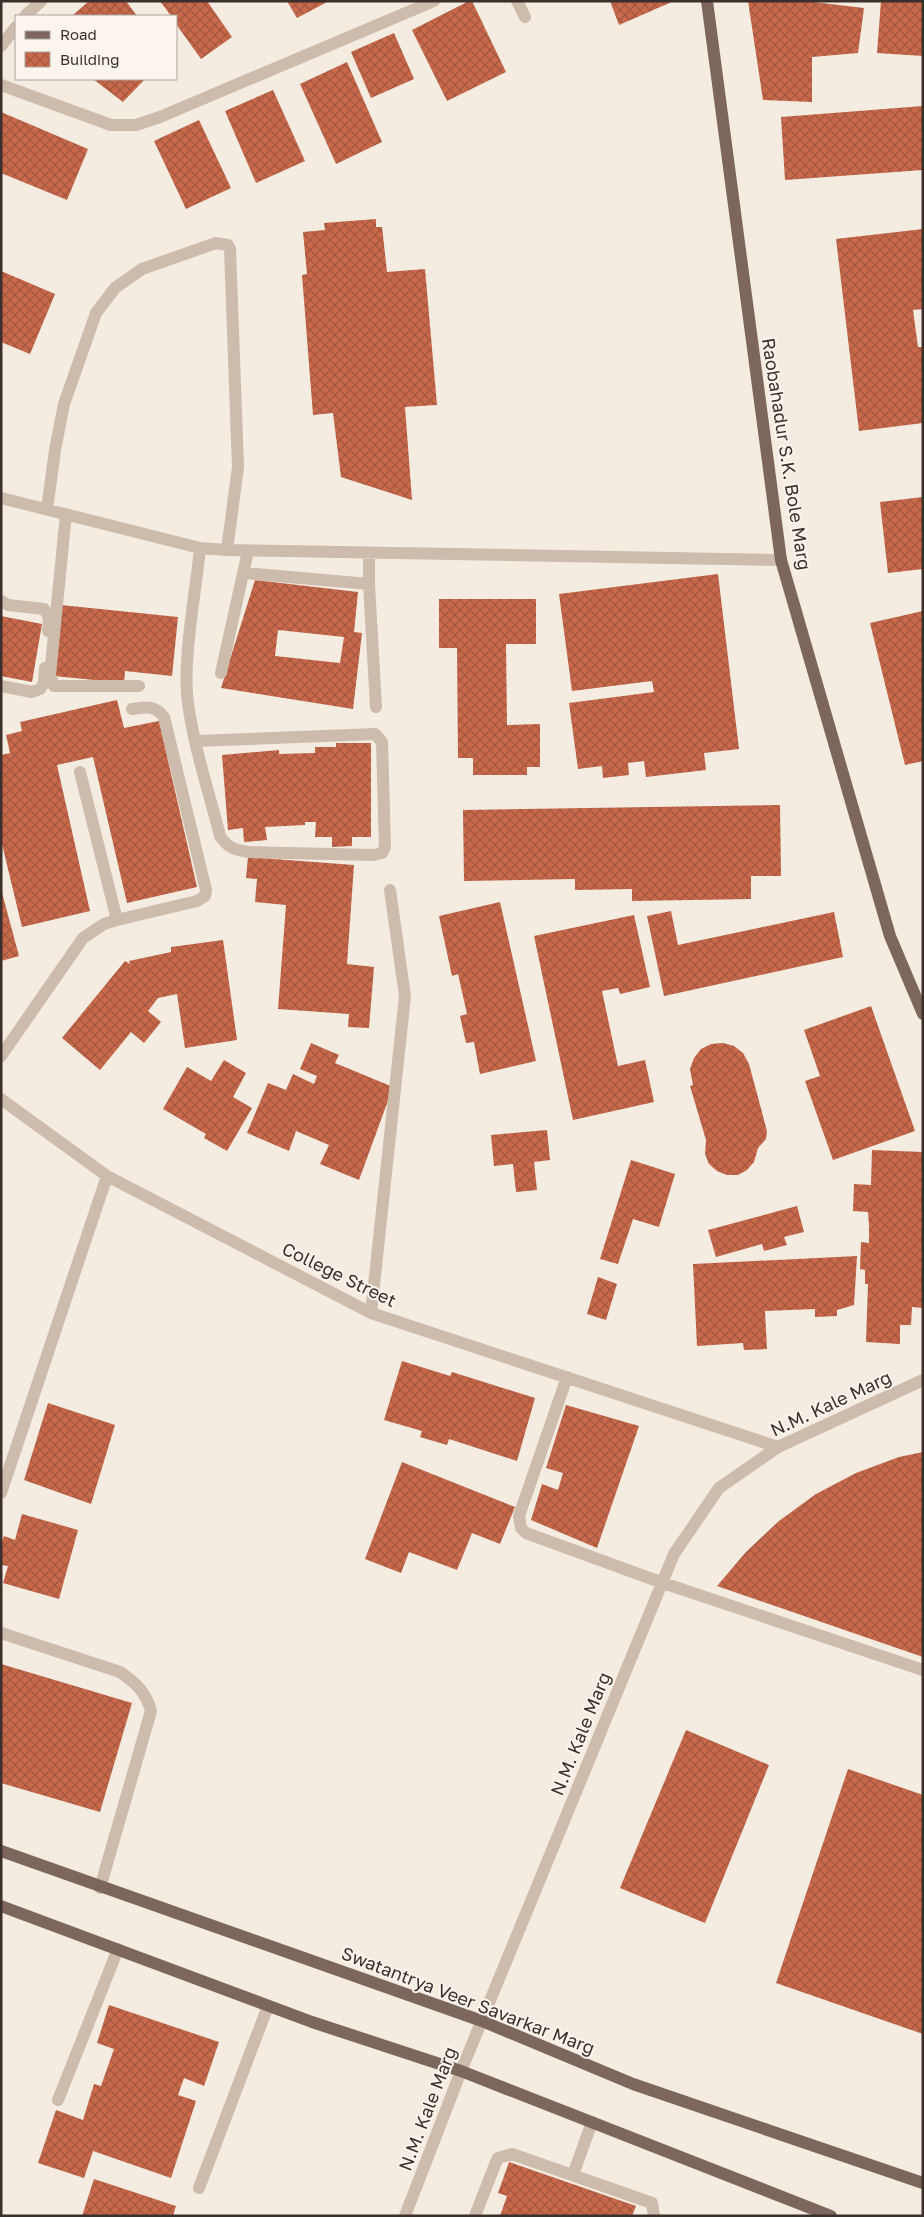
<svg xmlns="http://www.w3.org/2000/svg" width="924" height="2217" font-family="'Golos Text',sans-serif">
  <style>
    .building { fill: url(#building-cross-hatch); fill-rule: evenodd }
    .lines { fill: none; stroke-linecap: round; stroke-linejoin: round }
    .minor { stroke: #cdbbac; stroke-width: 12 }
    .major { stroke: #7d675c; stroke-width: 12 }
    .labels { text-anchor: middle; stroke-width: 4; stroke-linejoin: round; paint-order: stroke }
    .street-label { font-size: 18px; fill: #3b302b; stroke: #fbf5ee }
  </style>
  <defs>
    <pattern id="building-cross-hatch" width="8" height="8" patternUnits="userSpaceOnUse" patternTransform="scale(1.25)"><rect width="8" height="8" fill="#c8694b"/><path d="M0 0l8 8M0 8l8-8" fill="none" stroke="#a4573f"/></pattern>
  </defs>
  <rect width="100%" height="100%" fill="#f4ebe1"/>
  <path class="building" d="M89,1H126L137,16H72Z
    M160,1H207L232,37L201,59L176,24V16H171Z
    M287,1H329L297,18Z
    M469,1H472L506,72L447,101L412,30Z
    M610,1H674L619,25Z
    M748,1H805L864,8L858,53L812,57V102L763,100Z
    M881,1H923V56L877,53Z
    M394,33L414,79L371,98L351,52Z
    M347,62L382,142L336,164L300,84Z
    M93,79H145L123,102Z
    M273,90L305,161L256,183L225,111Z
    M923,106V170L785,180L781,117Z
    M1,112L88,149L67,200L1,173Z
    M199,120L231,188L186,209L154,141Z
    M376,219V227H382L387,272L425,269L437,405L405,407L412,500L341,477L333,413L313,415L302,275L307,274L303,232L325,230L324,223Z
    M923,229V309L913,310L918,347H923V423L859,431L836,239Z
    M1,271L55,294L30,354L1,342Z
    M923,497V569L888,573L880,502Z
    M718,574L739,749L704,753L706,770L646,777L644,761L628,763L629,775L603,778L602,766L578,769L569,703L654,692L652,681L572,691L559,594Z
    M255,580L358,592L354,632L362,633L353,709L221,688ZM278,630L344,637L340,663L275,656Z
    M439,599H536V644H506L507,725L540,724V767H527V775H473V758H458L457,648H439Z
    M61,605L178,617L172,676L125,671L124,683L54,676Z
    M923,611V761L905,765L870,623Z
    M1,616L42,624L32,682L1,676Z
    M117,700L124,728L159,721L197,887L127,903L93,757L57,765L90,911L22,927L1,840V755L10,753L6,735L22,731L20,722Z
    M336,743H371V837H352V846L332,847V837H315L316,822H305V825L265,827L267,840L244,842L243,828L228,830L222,755L279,750V754L315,753V747H336Z
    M780,805L781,876H751V899L632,901V889L575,890V879L464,881L463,810Z
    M248,857L354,865L347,964L374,967L369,1028L348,1027L349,1014L278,1009L286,905L255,902L257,879L246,878Z
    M1,889L19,956L1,961Z
    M500,902L536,1061L480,1074L474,1042L466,1043L460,1016L467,1014L458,974L452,976L439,916Z
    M671,911L678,945L834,912L843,957L664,996L647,916Z
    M634,915L650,987L620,994L618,988L602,991L618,1066L645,1060L654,1102L573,1120L534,936Z
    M223,940L237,1040L185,1048L177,994L158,998L148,1011L161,1022L144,1043L131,1032L100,1070L62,1038L125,961L130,964L129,961L171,952V947Z
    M871,1006L915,1131L833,1160L805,1081L820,1076L804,1030Z
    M311,1043L339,1055L335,1063L393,1087L359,1180L320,1164L329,1145L296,1131L289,1151L247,1133L268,1083L286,1090L293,1074L314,1084L317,1076L300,1069Z
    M723,1043L734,1046L743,1053L749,1064L767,1131L766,1139L758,1148L754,1162L747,1170L738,1175H727L717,1171L709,1164L705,1154L706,1140L690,1086L693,1085L690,1069L694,1058L701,1049L711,1044Z
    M224,1060L246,1073L233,1097L252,1108L227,1151L204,1138L206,1134L163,1109L187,1067L211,1081Z
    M547,1130L550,1160L534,1162L537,1190L516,1192L513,1164L494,1166L491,1135Z
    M872,1150L923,1152V1308L912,1307L911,1325H900V1344L866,1342L868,1284H865V1270L860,1269L861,1242L869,1243V1226L868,1212L853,1211L854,1184L871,1185Z
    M631,1160L675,1174L659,1227L633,1219L618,1264L600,1259Z
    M797,1206L804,1232L784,1237L787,1245L764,1251L762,1244L716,1257L708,1230Z
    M857,1256L854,1305L837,1310V1316L815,1317V1309L765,1311L767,1349L744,1350L743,1343L697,1346L693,1264Z
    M598,1277L617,1284L606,1320L587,1314Z
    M402,1361L450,1376L452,1372L535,1398L517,1461L449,1439L447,1445L420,1437L422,1431L384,1420Z
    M48,1403L115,1425L91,1504L24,1480Z
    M566,1405L639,1426L597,1548L531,1520L542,1484L558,1490L563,1473L546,1468Z
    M923,1452V1657L717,1586L746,1552L779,1521L816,1494L856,1473L899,1457Z
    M402,1462L515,1507L500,1544L472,1533L457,1570L409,1552L401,1573L365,1559Z
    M22,1514L78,1530L59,1599L3,1583L8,1566L1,1565V1545L4,1536L15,1540Z
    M1,1664L132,1703L100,1812L1,1783Z
    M686,1730L769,1765L705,1923L620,1888Z
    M848,1769L923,1795V2034L776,1983Z
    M109,2005L219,2042L204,2086L184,2078L178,2095L196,2101L171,2178L93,2151L84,2178L38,2163L56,2110L83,2120L94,2084L101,2086L114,2049L97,2043Z
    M509,2162L636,2206L632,2216H500L507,2196L498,2193Z
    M94,2179L176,2206L173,2216H82Z"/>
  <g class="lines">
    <path class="minor" d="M517,1L525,17
      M25,16L41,1
      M1,46L16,27
      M1,85L111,125H136L160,117L434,1
      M1,498L200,548L227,550L781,560
      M47,509L55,450L64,404L96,313L115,288L142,269L216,243L228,245L230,249L238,467L227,550
      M66,514L50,675L54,686H139
      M369,553V584L376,707
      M244,573L369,584
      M1,601L8,605L44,609L49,617L48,631
      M221,673L248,551
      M1,686L32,692L40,689L44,683L45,668
      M196,741L375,734L382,742L385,847L382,853L374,855L248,852C235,850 228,848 220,836C209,792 194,748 188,703C182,660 196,592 200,548
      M117,920L197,901L205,896L206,890L164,717C155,705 146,707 132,709
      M1,1056L83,938L104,924L117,920L80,772
      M1,1099L107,1176L371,1313L778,1447
      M371,1313L405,996L390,890
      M567,1377L519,1516L521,1528L526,1533L663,1583L923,1670
      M1,1493L107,1176
      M1,1633L120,1672C136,1683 146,1692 151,1711L100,1888
      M58,2100L118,1949
      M573,2175L592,2122
      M199,2188L268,2006
      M405,2216L461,2071L674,1554L719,1488L778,1447L923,1380
      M475,2216L496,2162L498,2158L512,2154L652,2203L654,2216"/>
    <path class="major" d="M707,1L781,560L890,936L923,1014
      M1,1851L482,2021L633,2084L923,2183
      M1,1906L312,2022L461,2071L831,2216"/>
  </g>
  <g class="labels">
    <g class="street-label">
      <text transform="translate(786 454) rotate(81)" y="6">Raobahadur S.K. Bole Marg</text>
      <text transform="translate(339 1275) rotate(26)" y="6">College Street</text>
      <text transform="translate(831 1404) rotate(-25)" y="6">N.M. Kale Marg</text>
      <text transform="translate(581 1734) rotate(-68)" y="6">N.M. Kale Marg</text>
      <text transform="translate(468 2001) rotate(21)" y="6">Swatantrya Veer Savarkar Marg</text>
      <text transform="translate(428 2109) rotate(-69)" y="6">N.M. Kale Marg</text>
    </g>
  </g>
  <rect width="924" height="2217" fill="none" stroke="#3b302b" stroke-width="5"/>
  <rect x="15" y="15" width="162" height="65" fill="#fbf5ee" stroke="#aea6a0"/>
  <rect x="25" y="31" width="25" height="8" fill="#7d675c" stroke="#aea6a0"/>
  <text x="60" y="40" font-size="15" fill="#3b302b">Road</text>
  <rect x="25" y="52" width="25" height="15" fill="url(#building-cross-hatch)" stroke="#aea6a0"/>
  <text x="60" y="65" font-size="15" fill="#3b302b">Building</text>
</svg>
